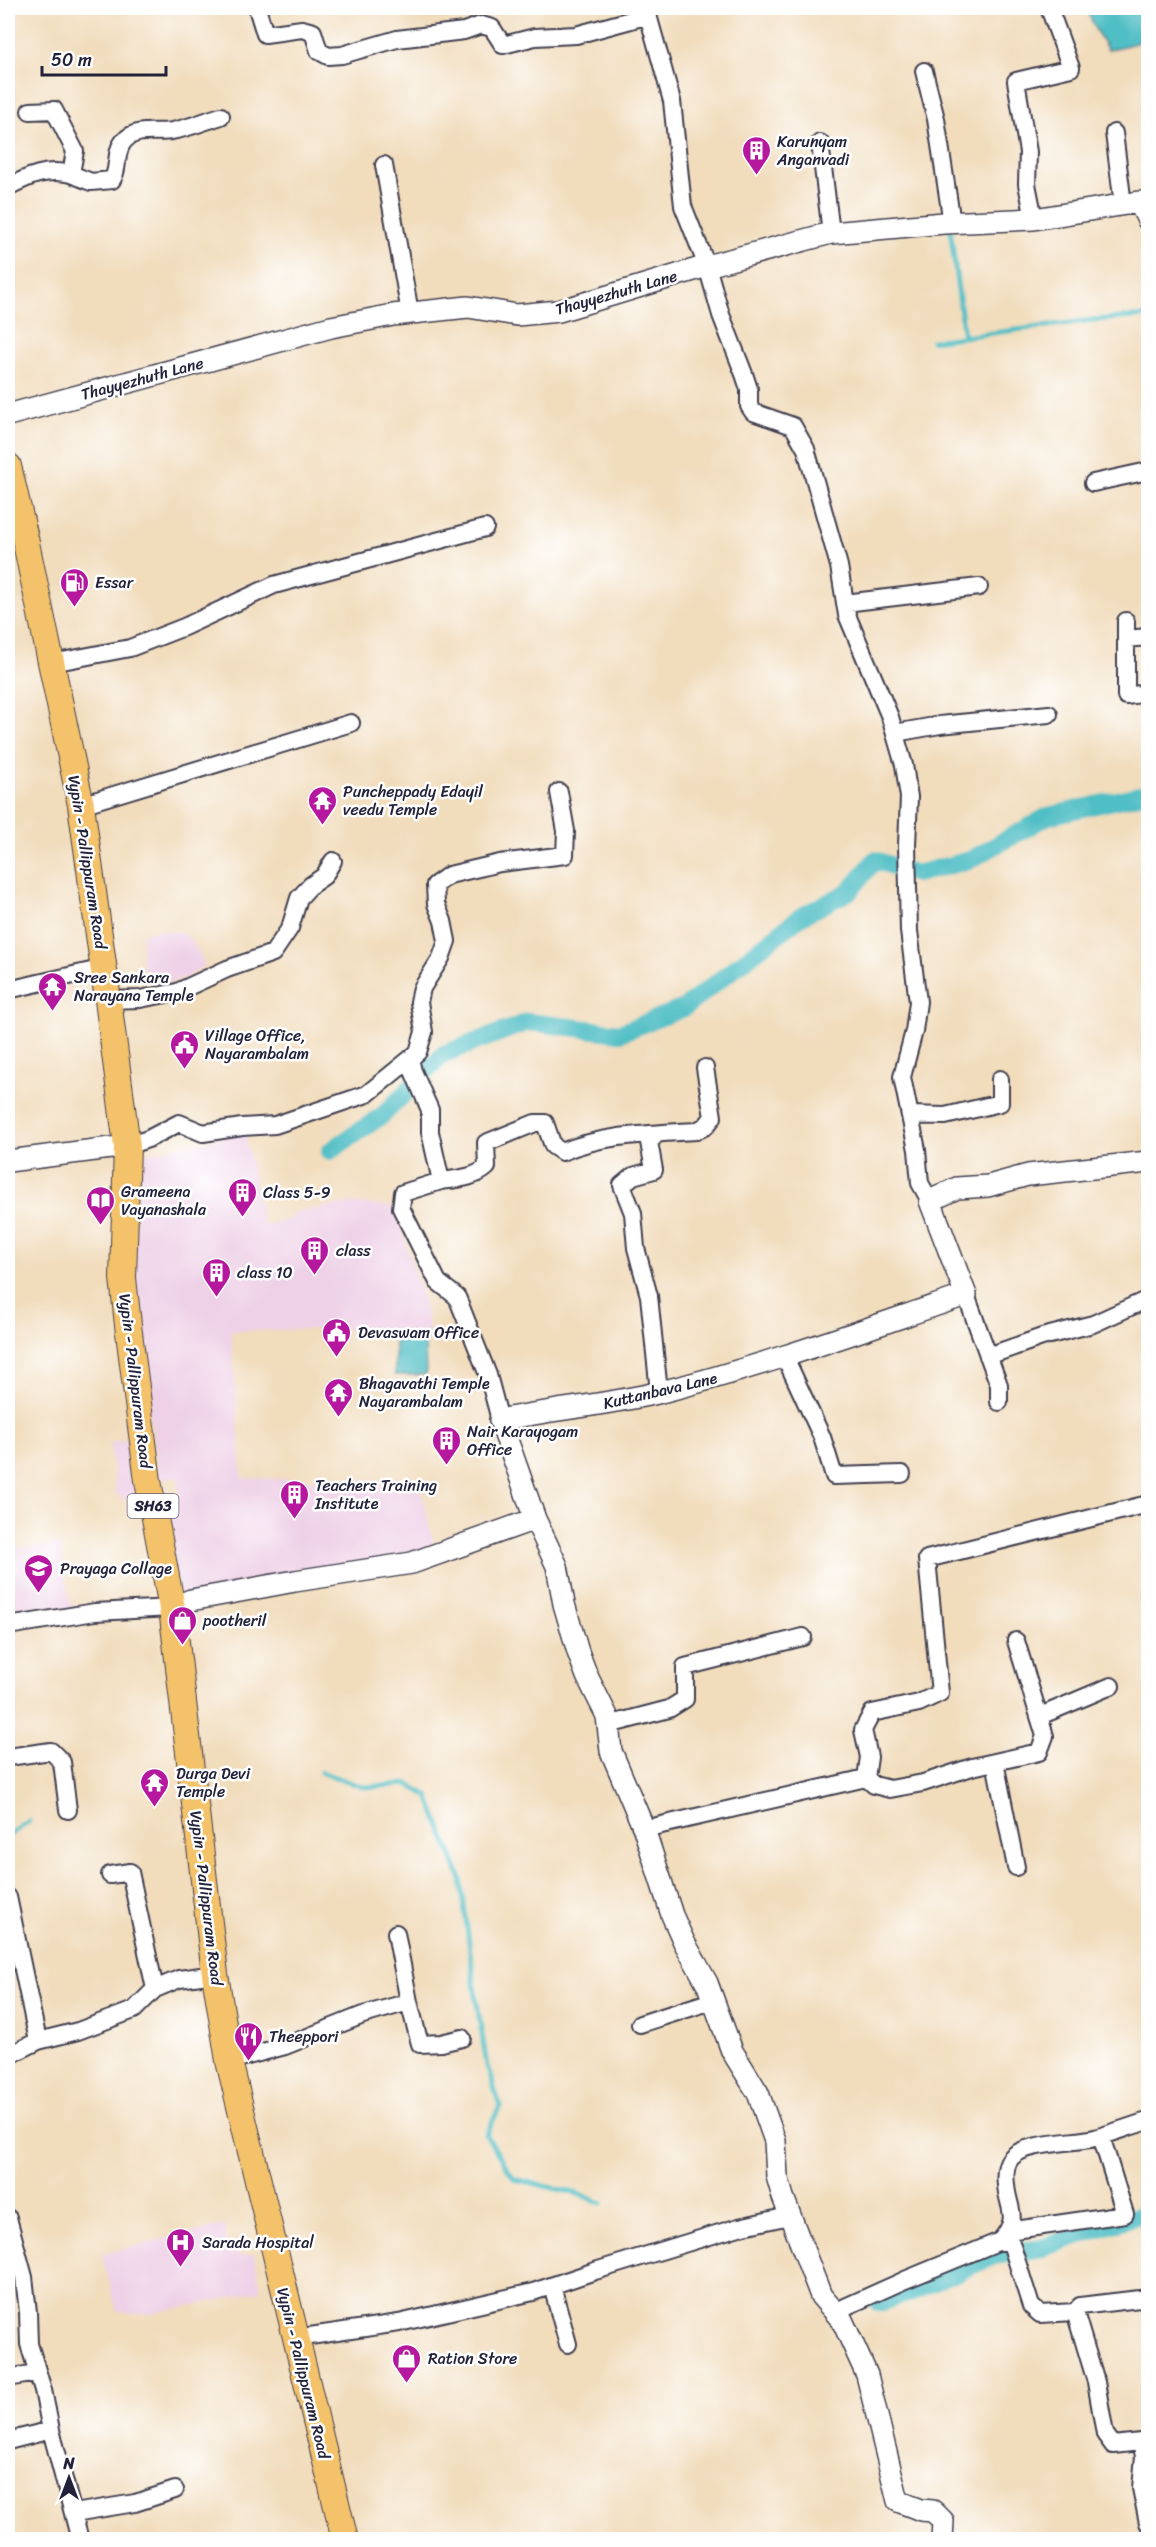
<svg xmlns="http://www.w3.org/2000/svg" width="1156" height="2547" font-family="Sriracha,sans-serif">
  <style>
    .built { fill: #eed0e7 }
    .water { fill: #50bec5; stroke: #397080; stroke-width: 1.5 }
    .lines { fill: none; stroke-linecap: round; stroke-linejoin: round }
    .stream { stroke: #50bec5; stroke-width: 5 }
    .canal { stroke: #50bec5; stroke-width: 18 }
    .minor-casing { stroke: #413e4e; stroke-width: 20 }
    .tertiary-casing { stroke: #413e4e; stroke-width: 24 }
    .primary-casing { stroke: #413e4e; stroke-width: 28 }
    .minor { stroke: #fff; stroke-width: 16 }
    .tertiary { stroke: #fff; stroke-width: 21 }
    .primary { stroke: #f4c26a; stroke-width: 26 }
    .labels { text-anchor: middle; stroke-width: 5; stroke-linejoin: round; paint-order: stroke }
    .shield { fill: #fff; stroke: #646476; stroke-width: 1.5 }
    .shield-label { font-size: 15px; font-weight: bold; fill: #22223b }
    .poi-label { font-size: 16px; fill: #22223b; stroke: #fff; text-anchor: start }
    .street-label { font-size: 16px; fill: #22223b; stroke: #fff }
  </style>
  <rect width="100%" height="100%" fill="#fff"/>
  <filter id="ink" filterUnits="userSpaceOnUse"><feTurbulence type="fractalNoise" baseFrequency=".0167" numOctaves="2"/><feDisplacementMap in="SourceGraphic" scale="12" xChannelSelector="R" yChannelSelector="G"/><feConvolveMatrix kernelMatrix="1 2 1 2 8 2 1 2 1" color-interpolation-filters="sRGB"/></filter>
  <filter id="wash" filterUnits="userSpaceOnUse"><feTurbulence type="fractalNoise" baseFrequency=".008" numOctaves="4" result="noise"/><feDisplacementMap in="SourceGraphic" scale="24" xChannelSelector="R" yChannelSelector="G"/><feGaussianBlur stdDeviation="1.35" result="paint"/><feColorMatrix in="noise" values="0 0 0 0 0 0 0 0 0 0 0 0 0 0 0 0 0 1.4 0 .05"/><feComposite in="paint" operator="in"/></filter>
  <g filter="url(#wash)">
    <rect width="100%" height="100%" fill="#f1dcbb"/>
    <path class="built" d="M164,930L182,933L192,940L205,965L189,976L157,987L149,971L142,968V935L152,931Z
      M245,1133L263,1225L292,1219L291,1213L350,1203L395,1207L422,1297L430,1334L371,1328L231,1331L242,1478L416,1481L418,1490L422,1492L435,1550L180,1599L160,1496L179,1494L178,1477L159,1478L132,1287L139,1155Z
      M131,1439L139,1495L122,1500L120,1494L116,1496L110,1443Z
      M59,1545L72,1610L13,1616L8,1578V1549Z
      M225,2225L226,2245L240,2256L254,2254L261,2291L148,2314L117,2312L102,2254Z"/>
    <path class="water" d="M1086,8H1148V40L1108,50L1095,29Z
      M425,1340L426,1375H395V1341Z"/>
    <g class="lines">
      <path class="stream" d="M950,227L964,337
        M932,341L1093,320L1148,316
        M321,1772L363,1787L408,1784L428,1796L461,1880L475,1990L487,2066L500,2106L486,2135L514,2179L575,2193L602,2203
        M8,1836L29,1821"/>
      <path class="canal" d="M330,1151L383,1115L444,1054L528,1022L620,1033L684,1008L800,917L850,891L875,860L916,874L970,860L1048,816L1148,793
        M879,2303L907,2294L994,2256L1042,2248L1148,2212"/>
    </g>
  </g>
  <g filter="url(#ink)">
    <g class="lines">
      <defs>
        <path id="minor" d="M257,8L265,34L302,29L313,32L319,51L328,56L342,55L397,39L464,31L481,25L492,28L503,45L535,37L576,35L649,15
          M646,8L672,101L683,206L707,266L721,315L744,374L749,389V406L753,412L793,426L806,449L839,566L847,615L890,717L904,765L909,797L907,845L909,931L918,1002L914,1031L902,1077L917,1150L920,1183L930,1201
          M924,71L936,119L952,223
          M1114,133L1123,205
          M820,143L831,233
          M384,165L410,313
          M71,174L91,182L112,180C120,168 114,152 124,141C136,127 156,134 172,131C189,128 205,121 221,116
          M8,187C29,176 47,168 71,174L75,151L54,110L30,111
          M1034,219L1027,184L1028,152L1016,81L1071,68L1049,8
          M1093,483L1148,471
          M845,603L979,587
          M1126,621V696L1148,693
          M1126,639L1148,637
          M52,663L130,648L184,627L274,585L485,528
          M895,733L940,725L1049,714
          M81,805L351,723
          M8,990L104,968
          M108,1000L140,999L177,992L227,969L273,953L290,928L299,898L311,885L324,876L333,861
          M410,1059L413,1071L430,1110V1132L441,1181L403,1193L401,1208L438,1282L457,1297L488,1375L500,1420
          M911,1115L945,1116L1000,1103V1079
          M657,1134L649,1142L654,1170L633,1176L622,1185L633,1213L636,1248L649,1296L659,1392
          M127,1146L148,1139L179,1123L203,1133L242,1127L275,1125L367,1094L410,1059L418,1052L424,1032L419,1002L422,988L441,958L447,941L443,921L436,904L435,885L449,875L500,863L565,855L566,831L559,792
          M441,1181C457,1179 475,1178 487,1167L486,1143L535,1123H545L553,1146L562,1152C604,1134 652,1134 696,1131L706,1126L713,1117L705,1068
          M966,1295L999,1385V1402
          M784,1355L822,1437L834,1476L902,1474
          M988,1356L1042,1337L1093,1324L1148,1299
          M8,1626L95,1612L172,1608
          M1040,1716L1111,1686
          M608,1725L669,1709L685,1699V1667L803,1637
          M8,1757L51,1751L62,1762L68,1810
          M995,1762L1016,1867
          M866,1778L869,1757L863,1730L872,1713L919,1703L940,1693L927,1559L1148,1504
          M866,1778L874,1785L890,1789L923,1783L972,1767L1039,1752L1045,1736L1016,1641
          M644,1829L866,1778
          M110,1875L130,1872L155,1989
          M8,1897L38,2041
          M409,2002L420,2044L441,2043L462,2038
          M640,2024L712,2001
          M8,2056L38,2041L78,2031L134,2010L155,1989L179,1979L215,1974
          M229,2061L285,2046L363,2015L409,2002L396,1933
          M8,2218L24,2277L28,2312L29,2344L43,2390L51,2430L80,2540
          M1008,2231L1125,2214L1101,2136
          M1000,2241L1011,2243L1031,2306L1040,2314L1075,2312L1080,2306L1148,2298
          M552,2286L568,2344
          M834,2312L905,2280L1000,2241C1021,2217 1008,2210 1006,2185C1005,2177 1005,2165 1011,2158C1024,2142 1075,2143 1095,2138C1113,2133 1131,2126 1148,2121
          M1075,2312L1096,2382L1105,2434L1113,2445L1141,2442L1144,2456L1141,2488L1148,2523
          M296,2338L399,2323L533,2292L595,2271L739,2227L789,2216
          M8,2378L36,2373
          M8,2441L51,2430
          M74,2513L135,2503L175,2490"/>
        <path id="tertiary" d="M8,415L331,327L393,315L468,307L517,315L559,311L707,266L831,233L944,223L1034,219L1139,202L1148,220
          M8,1161L127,1146
          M535,1519L557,1566L564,1604L578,1652L587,1676L607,1716L611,1751L644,1829L672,1915L684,1942L707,1983L732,2051L758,2093L775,2141L777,2176L783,2197L821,2296L842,2320L867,2375L898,2501L921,2510L933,2511L943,2521L942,2540
          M172,1608L191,1600L295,1581L412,1563L535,1519L500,1420C553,1409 608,1405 661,1392C764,1366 865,1329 966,1295L930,1201L957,1188L988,1186L1028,1175L1148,1162"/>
        <path id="primary" d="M8,466L25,538L81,805L108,1000L127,1146L123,1278L128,1325L148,1481L172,1608L215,1974L229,2061L345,2540"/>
      </defs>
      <use href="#minor" class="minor-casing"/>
      <use href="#tertiary" class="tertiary-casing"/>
      <use href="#primary" class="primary-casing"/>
      <use href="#minor" class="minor"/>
      <use href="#tertiary" class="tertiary"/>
      <use href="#primary" class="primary"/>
    </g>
  </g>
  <defs>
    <symbol id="building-pin" viewBox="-11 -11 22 30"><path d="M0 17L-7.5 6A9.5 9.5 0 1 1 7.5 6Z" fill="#b5179e" stroke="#fff"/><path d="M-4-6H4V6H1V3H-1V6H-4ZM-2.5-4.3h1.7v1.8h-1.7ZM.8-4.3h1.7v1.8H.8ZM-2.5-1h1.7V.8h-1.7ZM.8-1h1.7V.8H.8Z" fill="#fff"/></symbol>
    <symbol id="fuel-pin" viewBox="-11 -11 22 30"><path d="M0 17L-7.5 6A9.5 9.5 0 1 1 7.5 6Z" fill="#b5179e" stroke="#fff"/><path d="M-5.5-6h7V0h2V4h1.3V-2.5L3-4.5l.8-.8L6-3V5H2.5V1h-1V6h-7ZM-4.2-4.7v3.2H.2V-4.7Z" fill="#fff"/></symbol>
    <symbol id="temple-pin" viewBox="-11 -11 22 30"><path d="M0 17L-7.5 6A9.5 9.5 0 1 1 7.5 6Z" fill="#b5179e" stroke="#fff"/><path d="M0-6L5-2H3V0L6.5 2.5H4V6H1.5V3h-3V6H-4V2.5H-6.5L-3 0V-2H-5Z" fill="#fff"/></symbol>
    <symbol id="civic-pin" viewBox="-11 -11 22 30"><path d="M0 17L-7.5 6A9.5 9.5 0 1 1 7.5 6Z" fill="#b5179e" stroke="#fff"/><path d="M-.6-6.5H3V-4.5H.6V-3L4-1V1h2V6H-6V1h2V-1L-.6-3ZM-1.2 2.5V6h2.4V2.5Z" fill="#fff"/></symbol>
    <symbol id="library-pin" viewBox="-11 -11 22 30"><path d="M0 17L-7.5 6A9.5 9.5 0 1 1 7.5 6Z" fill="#b5179e" stroke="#fff"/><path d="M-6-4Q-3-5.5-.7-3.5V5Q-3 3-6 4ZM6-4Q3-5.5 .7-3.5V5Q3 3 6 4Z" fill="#fff"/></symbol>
    <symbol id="university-pin" viewBox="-11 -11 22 30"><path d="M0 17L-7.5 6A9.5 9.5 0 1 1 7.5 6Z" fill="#b5179e" stroke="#fff"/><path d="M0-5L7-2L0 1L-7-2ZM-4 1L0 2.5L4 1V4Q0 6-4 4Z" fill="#fff"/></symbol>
    <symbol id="shop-pin" viewBox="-11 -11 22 30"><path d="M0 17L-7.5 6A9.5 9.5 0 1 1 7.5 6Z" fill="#b5179e" stroke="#fff"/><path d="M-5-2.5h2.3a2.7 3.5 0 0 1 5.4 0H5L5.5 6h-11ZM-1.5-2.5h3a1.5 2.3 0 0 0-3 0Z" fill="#fff"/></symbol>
    <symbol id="restaurant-pin" viewBox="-11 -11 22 30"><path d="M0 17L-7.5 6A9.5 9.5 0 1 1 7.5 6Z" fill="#b5179e" stroke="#fff"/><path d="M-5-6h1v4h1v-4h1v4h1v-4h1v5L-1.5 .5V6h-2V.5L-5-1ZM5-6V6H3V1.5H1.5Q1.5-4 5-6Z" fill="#fff"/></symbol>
    <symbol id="hospital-pin" viewBox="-11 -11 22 30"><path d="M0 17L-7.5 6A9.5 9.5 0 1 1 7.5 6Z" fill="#b5179e" stroke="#fff"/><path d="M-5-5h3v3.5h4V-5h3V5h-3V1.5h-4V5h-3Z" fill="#fff"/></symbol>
  </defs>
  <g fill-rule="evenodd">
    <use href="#building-pin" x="740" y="134" width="33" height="45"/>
    <use href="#fuel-pin" x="58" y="566" width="33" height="45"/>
    <use href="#temple-pin" x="306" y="784" width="33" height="45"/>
    <use href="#temple-pin" x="36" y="970" width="33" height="45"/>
    <use href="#civic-pin" x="168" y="1028" width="33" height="45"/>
    <use href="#building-pin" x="226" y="1176" width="33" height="45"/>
    <use href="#library-pin" x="84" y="1184" width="33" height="45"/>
    <use href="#building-pin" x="298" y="1234" width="33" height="45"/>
    <use href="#building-pin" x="200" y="1256" width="33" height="45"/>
    <use href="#civic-pin" x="320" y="1316" width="33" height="45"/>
    <use href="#temple-pin" x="322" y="1376" width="33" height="45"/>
    <use href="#building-pin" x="430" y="1424" width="33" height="45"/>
    <use href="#building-pin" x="278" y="1478" width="33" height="45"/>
    <use href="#university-pin" x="22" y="1552" width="33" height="45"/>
    <use href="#shop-pin" x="166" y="1604" width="33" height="45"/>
    <use href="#temple-pin" x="138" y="1766" width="33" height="45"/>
    <use href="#restaurant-pin" x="232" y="2020" width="33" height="45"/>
    <use href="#hospital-pin" x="164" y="2226" width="33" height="45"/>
    <use href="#shop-pin" x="390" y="2342" width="33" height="45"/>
  </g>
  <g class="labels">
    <rect class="shield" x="127.5" y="1494" width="51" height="24" rx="4.5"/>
    <g class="shield-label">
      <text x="153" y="1511">SH63</text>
    </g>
    <g class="poi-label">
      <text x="777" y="147">Karunyam<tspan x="777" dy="18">Anganvadi</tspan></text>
      <text x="95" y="588">Essar</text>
      <text x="343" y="797">Puncheppady Edayil<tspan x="343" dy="18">veedu Temple</tspan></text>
      <text x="74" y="983">Sree Sankara<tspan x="74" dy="18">Narayana Temple</tspan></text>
      <text x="205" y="1041">Village Office,<tspan x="205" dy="18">Nayarambalam</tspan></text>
      <text x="121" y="1197">Grameena<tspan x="121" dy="18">Vayanashala</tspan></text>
      <text x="263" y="1198">Class 5-9</text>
      <text x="336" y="1256">class</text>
      <text x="237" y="1278">class 10</text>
      <text x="358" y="1338">Devaswam Office</text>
      <text x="359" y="1389">Bhagavathi Temple<tspan x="359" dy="18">Nayarambalam</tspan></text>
      <text x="467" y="1437">Nair Karayogam<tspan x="467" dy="18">Office</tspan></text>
      <text x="315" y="1491">Teachers Training<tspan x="315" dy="18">Institute</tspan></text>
      <text x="60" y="1574">Prayaga Collage</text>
      <text x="203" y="1626">pootheril</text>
      <text x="176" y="1779">Durga Devi<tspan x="176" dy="18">Temple</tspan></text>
      <text x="269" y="2042">Theeppori</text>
      <text x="202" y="2248">Sarada Hospital</text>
      <text x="428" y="2364">Ration Store</text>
    </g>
    <g class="street-label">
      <text transform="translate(616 292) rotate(-16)" y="6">Thayyezhuth Lane</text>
      <text transform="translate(142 378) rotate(-15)" y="6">Thayyezhuth Lane</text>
      <text transform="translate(88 862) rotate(81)" y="6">Vypin - Pallippuram Road</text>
      <text transform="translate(136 1381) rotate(83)" y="6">Vypin - Pallippuram Road</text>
      <text transform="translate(660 1390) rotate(-13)" y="6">Kuttanbava Lane</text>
      <text transform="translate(207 1898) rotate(83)" y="6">Vypin - Pallippuram Road</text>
      <text transform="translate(304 2373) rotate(76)" y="6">Vypin - Pallippuram Road</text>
    </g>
  </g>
  <rect width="1156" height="2547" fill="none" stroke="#fff" stroke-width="30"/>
  <g transform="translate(69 2478)" stroke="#ffffff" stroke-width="4.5" paint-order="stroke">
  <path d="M0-4.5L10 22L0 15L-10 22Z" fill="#22223b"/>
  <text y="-9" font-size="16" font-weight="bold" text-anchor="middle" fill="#22223b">N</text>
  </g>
  <path d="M42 66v9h124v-9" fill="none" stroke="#22223b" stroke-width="3"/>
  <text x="51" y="66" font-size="18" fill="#22223b" stroke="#ffffff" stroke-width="4.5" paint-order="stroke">50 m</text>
</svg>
